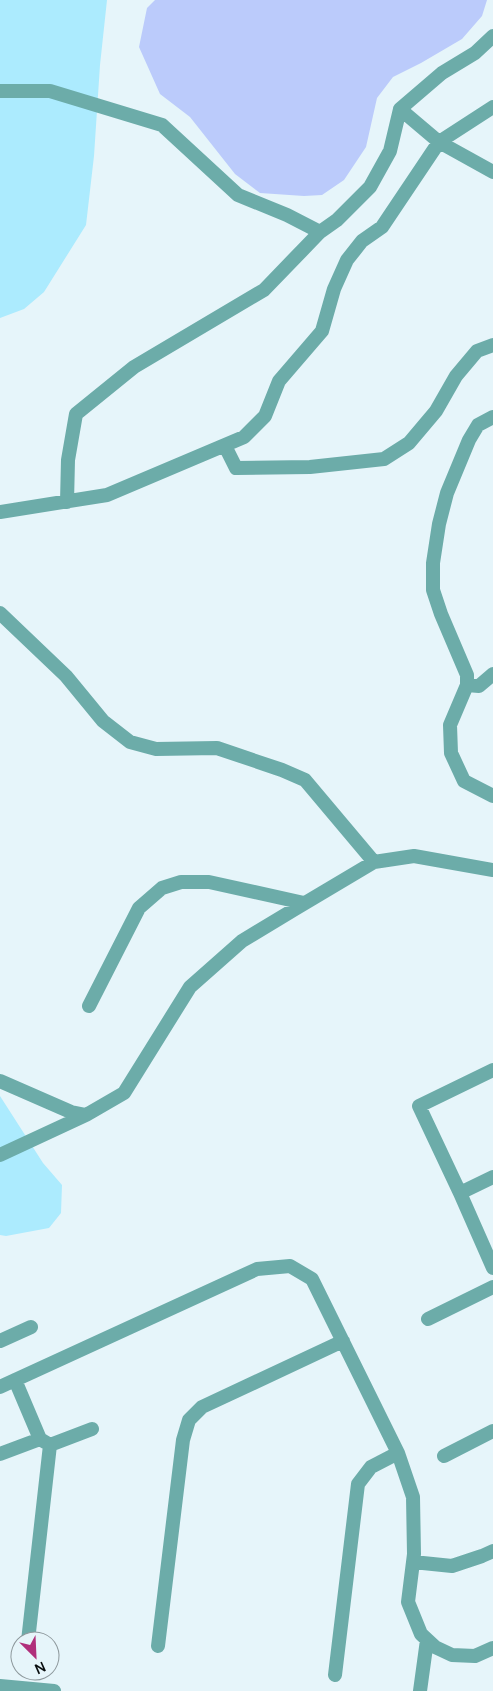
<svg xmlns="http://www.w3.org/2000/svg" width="493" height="1691" font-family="Manrope,sans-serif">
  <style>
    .green { fill: #acebfe }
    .water { fill: #bbcbfb }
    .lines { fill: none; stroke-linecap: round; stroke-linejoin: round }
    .minor { stroke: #6caca9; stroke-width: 14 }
  </style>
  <rect width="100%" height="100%" fill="#e6f5fa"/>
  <path class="green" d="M0,0H107L100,65L94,156L86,225L44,292L24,309L0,318Z
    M0,1096L43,1163L62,1185L61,1213L49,1228L6,1236L0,1235Z"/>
  <path class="water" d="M155,0H487L482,16L462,39L421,63L393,77L377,98L366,147L344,180L322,195L304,196L260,193L235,174L190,117L160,94L139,47L147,8Z"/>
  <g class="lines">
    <path class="minor" d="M0,91H50L162,125L238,195L287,215L320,232
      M400,109L439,142L493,172
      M493,417L478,425L469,440L447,493L439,524L433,563V590L441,614L467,675V685L450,725L451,753L464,781L493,796
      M225,446L236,468L310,467L384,459L409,443L436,411L456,376L477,351L493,345
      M67,502L68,460L76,414L134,367L264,290L320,232L337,220L370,187L390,151L400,109L442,73L475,53L493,36
      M0,512L107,495L244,437L265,416L279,381L322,331L334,289L347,260L362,241L382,227L439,142L493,107
      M0,613L66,676L103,721L130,742L156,749L217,748L282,770L305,780L374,862
      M467,685L479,686L493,674
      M89,1006L139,908L162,888L181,882H209L304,903
      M493,1070L419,1106L460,1193L493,1177
      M0,1081L71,1112L86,1115L124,1093L190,987L242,941L295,909L374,862L414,856L493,870
      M0,1155L86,1115
      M460,1193L493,1268
      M428,1319L493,1287
      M0,1341L31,1327
      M15,1380L40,1439L50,1445L92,1429
      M0,1387L257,1269L290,1266L312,1279L398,1453L413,1497L414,1554L408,1602L421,1634L435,1647L452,1655L475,1656L493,1648
      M0,1454L40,1439
      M444,1456L493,1431
      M413,1562L452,1566L482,1556L493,1551
      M28,1641L50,1445
      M158,1646L183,1440L189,1420L202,1407L343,1341
      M335,1675L358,1484L371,1467L398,1453
      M0,1686L54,1691
      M420,1691L427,1640"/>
  </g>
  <g transform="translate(35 1656) rotate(156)"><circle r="24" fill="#e6f5fa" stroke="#8d989c"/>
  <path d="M0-4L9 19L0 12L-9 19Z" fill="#b02f7b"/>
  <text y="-8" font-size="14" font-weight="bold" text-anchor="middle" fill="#080d0e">N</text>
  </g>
</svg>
